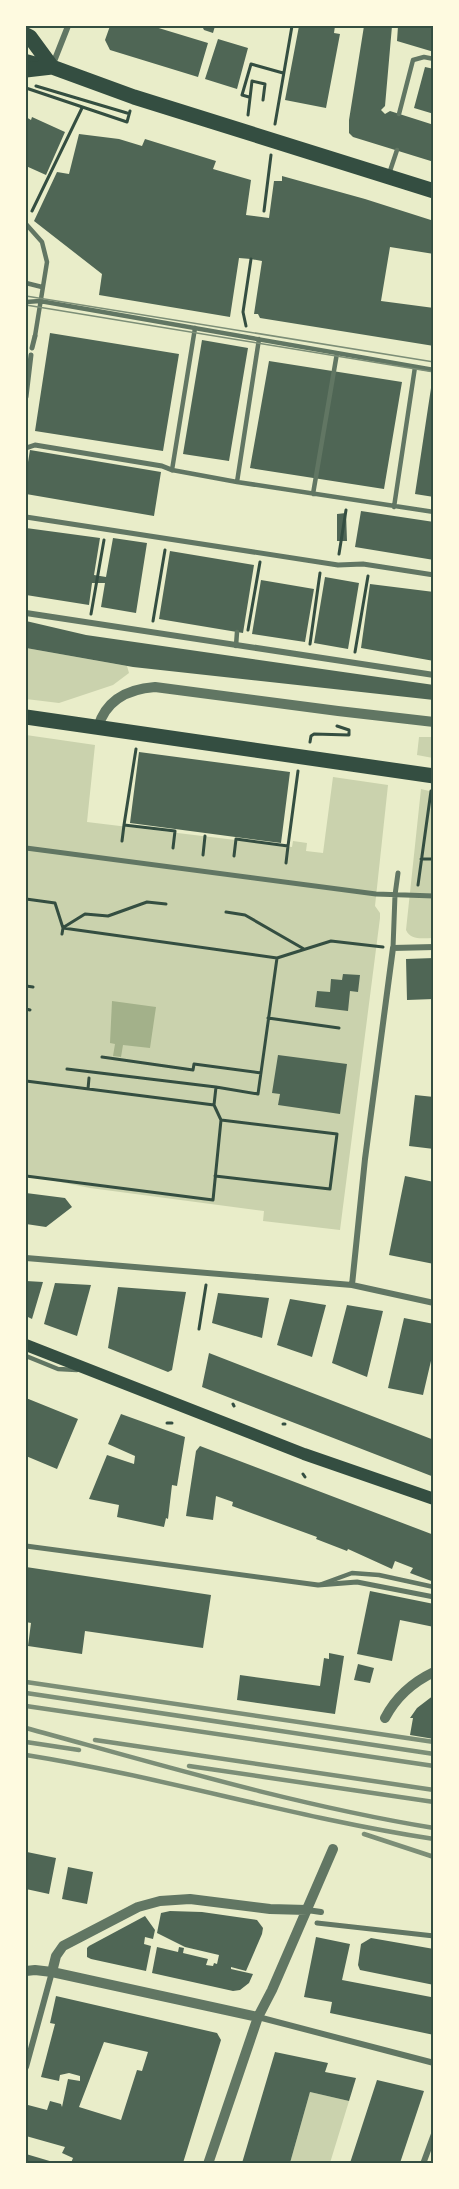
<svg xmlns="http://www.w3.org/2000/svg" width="459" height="2189" font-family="'Times New Roman',serif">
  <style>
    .green { fill: #cad2ad }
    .water { fill: #a3b18a }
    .building { fill: #4f6655; fill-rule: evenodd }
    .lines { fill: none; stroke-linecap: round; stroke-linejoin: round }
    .path { stroke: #344e41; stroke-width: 3 }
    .service { stroke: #617663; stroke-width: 4.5 }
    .pedestrian { stroke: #617663; stroke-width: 5 }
    .minor { stroke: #617663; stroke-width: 6 }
    .tertiary { stroke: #617663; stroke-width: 10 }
    .secondary { stroke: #344e41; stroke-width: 12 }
    .primary { stroke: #344e41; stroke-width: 15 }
    .tram { stroke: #7c8e77; stroke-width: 1.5 }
    .rail { stroke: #7c8e77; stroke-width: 4.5 }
    .neatline { fill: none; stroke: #344e41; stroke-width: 2 }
  </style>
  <rect width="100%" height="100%" fill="#e9edc9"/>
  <path class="green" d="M26,648L127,666L129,673L113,685L59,703L26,699Z
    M26,735L95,745L87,822L292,847L293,841L307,843L306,851L323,853L333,777L388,785L375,906L380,913V918L340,1230L263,1221L264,1211L90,1188L26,1175Z
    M419,737H433V758L417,755Z
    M421,789L433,792V938C423,938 411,941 406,930Z
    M310,2092L349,2101L330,2163H290Z"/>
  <path class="water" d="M112,1001L156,1007L150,1048L123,1045L121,1057L113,1056L115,1044L110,1043Z"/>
  <path class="building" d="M110,26H152L208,43L198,77L110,50L105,40Z
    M202,26H215L213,33L204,30Z
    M299,26H335L334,33L340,34L326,108L285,100Z
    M364,26H392L385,106L381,110L385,114L390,111L434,125V162L353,137L349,133V120Z
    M398,26H434V52L397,41Z
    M218,39L248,48L237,89L205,79Z
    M425,67L434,69V114L414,108Z
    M26,117L31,120L32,117L65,132L46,175L26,166Z
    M79,134L119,139L142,146L145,139L216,161L213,169L251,180L246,215L269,218L274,181H282V176L365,199L434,221V254L390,247L381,301L434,308V346L260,318L258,314H254L262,261L251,259L239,258L230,317L99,295L102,274L34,221L57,172L69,174Z
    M50,333L179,354L163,451L35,431Z
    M202,340L248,348L229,461L183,454Z
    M269,361L402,382L384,489L250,468Z
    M431,388H434V497L415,494Z
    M30,450L161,472L154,516L26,494V474Z
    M361,511L434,522V560L355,547Z
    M346,513L347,541H337V514Z
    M26,528L100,538L94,575L106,577L113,538L147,543L136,613L101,607L105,583H92L89,605L26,595Z
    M170,551L254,565L243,633L159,619Z
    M325,577L359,583L348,649L314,643Z
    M261,580L314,589L305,642L252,634Z
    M370,584L434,592V661L361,648Z
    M26,621L86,635L434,685V700L133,667L26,648Z
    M139,752L290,772L281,843L130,823Z
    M434,958V999L407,1000L406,959Z
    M343,974L360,975L358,992L350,991L348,1011L315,1007L317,991L330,992L331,979L342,980Z
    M278,1055L347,1064L340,1114L278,1105L280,1094L272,1093Z
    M415,1095L434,1097V1149L409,1146Z
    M405,1176L434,1182V1264L389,1255Z
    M26,1193L65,1198L72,1207L46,1227L26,1224Z
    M26,1281L43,1282L32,1319L26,1316Z
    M55,1283L91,1285L77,1336L44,1324Z
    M118,1287L186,1292L172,1370L168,1372L108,1348Z
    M218,1293L269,1298L262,1338L212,1323Z
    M290,1299L326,1305L312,1357L277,1345Z
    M347,1305L383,1311L367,1377L332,1363Z
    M404,1318L434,1324V1348L423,1395L388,1388Z
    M209,1353L434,1440V1477L202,1387Z
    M26,1398L78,1419L57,1469L26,1456Z
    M121,1414L185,1437L177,1486L172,1485L168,1519L166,1518L164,1527L117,1517L119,1505L89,1499L107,1455L134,1464L135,1456L108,1444Z
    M200,1446L434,1535V1582L410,1573L413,1568L395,1561L392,1569L348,1549L347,1551L316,1539L317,1537L232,1506L233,1502L216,1496L213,1520L186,1516L196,1451Z
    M26,1567L211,1595L203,1648L85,1631L82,1654L28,1646L31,1623L26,1622Z
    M370,1591L434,1604V1627L400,1620L392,1661L357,1654Z
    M329,1653L344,1656L335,1714L237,1700L240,1675L320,1686L324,1658L329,1659Z
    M358,1664L374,1668L370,1683L354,1680Z
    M434,1695V1739L410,1735L413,1718H410L417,1708Z
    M27,1852L56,1858L49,1894L26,1889Z
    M68,1867L93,1872L87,1904L62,1899Z
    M170,1911L202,1912L257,1920L263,1928L262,1934L246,1971L231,1967V1969L253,1974L249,1983L240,1990L233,1991L152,1973L157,1947L178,1952L179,1947L184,1948L183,1953L208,1959L206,1965L213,1966L214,1963L217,1964L219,1955L185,1947L157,1933L161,1913Z
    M145,1916L155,1930L153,1939L145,1937L144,1944L151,1946L146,1971L91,1959L87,1957V1948L89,1946Z
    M316,1937L350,1944L342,1980L431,1997L434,1991V2035L330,2013L332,2002L304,1997Z
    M371,1938L434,1949V1985L360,1970L358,1965L361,1944Z
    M56,1996L217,2033L221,2040L183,2163H71L73,2158L62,2153L65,2147L26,2136V2115L28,2105L47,2110L50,2101L61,2104L62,2107L68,2079L80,2081V2076L69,2073L60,2075L59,2081L41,2077L55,2024L50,2023ZM104,2042L148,2052L142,2071L137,2070L121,2120L79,2107Z
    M275,2052L328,2063L325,2072L356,2078L349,2101L310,2092L290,2163H242Z
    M377,2080L424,2091L400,2163H350Z
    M26,2154L53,2162L52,2163H26Z"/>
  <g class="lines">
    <path class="path" d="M36,86L127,113
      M26,88L127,122L130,111
      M249,97L242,95L251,64L283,73
      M248,115L252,81L265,84L263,100
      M275,124L292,26
      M32,211L82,108
      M264,211L271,155
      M246,326L243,312L251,259
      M339,554L346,510
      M91,614L104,540
      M153,621L165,550
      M248,630L260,562
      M310,644L320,573
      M355,652L368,576
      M310,742L311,736L314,734L349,735V730L337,726
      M136,749L124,825L175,831L173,848
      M122,841L124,825
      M203,855L205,836
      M234,856L236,839L288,846L298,771
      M421,859H434
      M286,863L288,846
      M418,885L431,791
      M26,899L55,903L63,928L62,934
      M226,912L245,915L304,949
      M64,927L85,914L108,916L147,902L166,904
      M63,928L277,958L258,1094L216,1087
      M277,958L331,941L383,947
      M26,986L33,987
      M26,1009L30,1010
      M268,1018L339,1028
      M102,1057L193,1070L194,1064L261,1073
      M26,1081L214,1105L216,1087L67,1069
      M88,1089L89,1078
      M26,1176L213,1200L221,1120L214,1105
      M215,1176L330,1189L337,1134L221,1120
      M199,1329L206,1285
      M233,1404L234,1406
      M167,1423H172
      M283,1424H285
      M303,1474L305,1477"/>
    <path class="service" d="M399,114L413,60L424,57L434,59
      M389,174L397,150
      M26,224L42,242L47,262L35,336
      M26,283L42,287
      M26,302L40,301L434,370
      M195,328L172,470L237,482L434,512
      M237,482L259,339
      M313,494L337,353
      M394,507L415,367
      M236,646L237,632
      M26,1356L58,1369L77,1370
      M322,1584L352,1573L379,1575L434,1587"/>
    <path class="pedestrian" d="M32,348L35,336
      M26,397L31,355
      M26,448L35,445L162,466L172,470
      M26,517L338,565L363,564L434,575
      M26,848L376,894L434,896
      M393,948L395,895L398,873
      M26,1546L318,1585L357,1582L434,1597
      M317,1923L434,1936"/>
    <path class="minor" d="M53,64L68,26
      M26,613L434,675
      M26,1258L352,1285L434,1303
      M352,1285L365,1159L393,948L434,947
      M307,1910L321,1912
      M258,2017L434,2063
      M26,2067L52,1972
      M423,2164L434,2134"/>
    <path class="tertiary" d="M98,727C106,700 128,689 155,687L338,711L434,722
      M385,1718C396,1697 413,1682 434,1672
      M26,1971L35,1970L52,1972L258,2017
      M52,1972L56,1956L63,1946L138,1907L160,1901L190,1899L270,1909L307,1910
      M208,2164L258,2017L272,1990L333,1849"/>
    <path class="secondary" d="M26,60L48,66
      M26,1345L304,1454L434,1499"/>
    <path class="primary" d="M26,35L30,37L52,67
      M26,70L52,67L134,97L434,191
      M26,717L434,776"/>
    <path class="tram" d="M26,296L434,362
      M26,305L434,372"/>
    <path class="rail" d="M26,1682L434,1742
      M26,1693L434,1754
      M26,1706L434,1766
      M26,1728C161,1765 295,1805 434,1828
      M95,1740L434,1790
      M26,1742L79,1750
      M26,1755C163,1777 296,1818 434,1839
      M189,1766L434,1802
      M364,1834L434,1857"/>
  </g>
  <rect width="459" height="2189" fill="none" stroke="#fefae0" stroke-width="54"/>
  <rect x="27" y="27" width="405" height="2135" class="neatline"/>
</svg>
